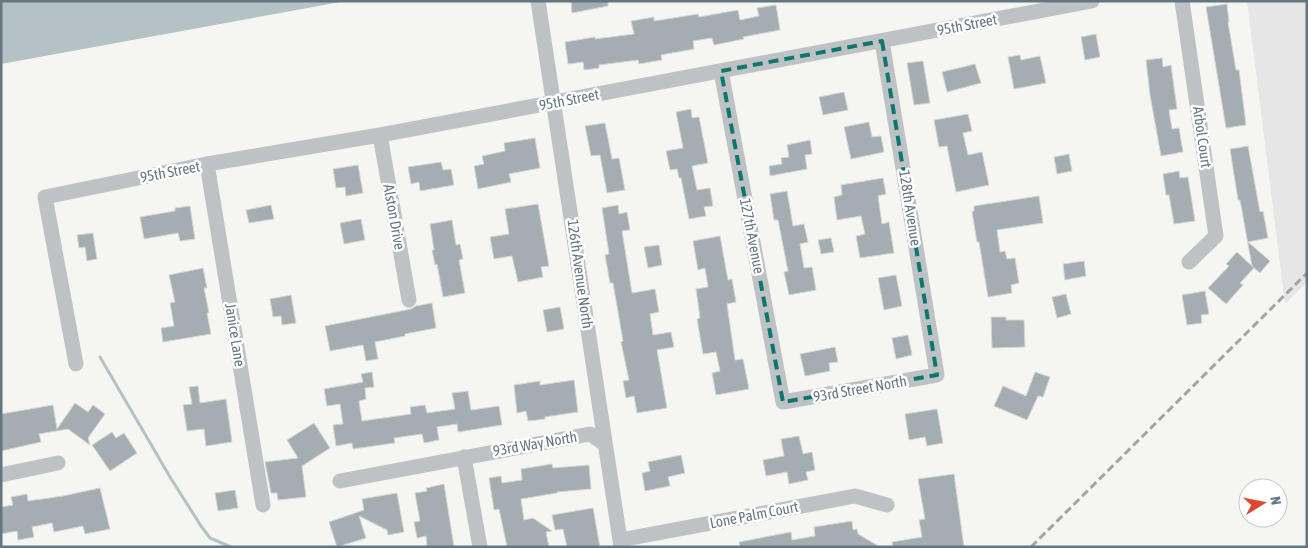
<svg xmlns="http://www.w3.org/2000/svg" width="1308" height="548" font-family="'Asap Condensed',sans-serif">
  <style>
    .built { fill: #e5e6e5 }
    .water { fill: #b5c2c5 }
    .lines { fill: none; stroke-linecap: round; stroke-linejoin: round }
    .stream { stroke: #b5c2c5; stroke-width: 3 }
    .building { fill: #a4adb2; stroke: #d6d6d4 }
    .minor { stroke: #bec2c5; stroke-width: 15 }
    .rail { stroke: #9fa6aa; stroke-width: 3; stroke-dasharray: 8 4; stroke-linecap: butt }
    .marked { fill: none; stroke: #0f766e; stroke-width: 4; stroke-dasharray: 10 6; stroke-linejoin: round }
    .labels { text-anchor: middle; stroke-width: 5; stroke-linejoin: round; paint-order: stroke }
    .street-label { font-size: 15px; fill: #657681; stroke: #fff }
  </style>
  <rect width="100%" height="100%" fill="#f5f5f1"/>
  <path class="built" d="M1247,1H1307V282L1285,304Z"/>
  <path class="water" d="M1,1H346L1,64Z"/>
  <g class="lines">
    <path class="stream" d="M100,357L170,477L201,526L210,538L231,547"/>
  </g>
  <path class="building" d="M571,1H608V6L572,13Z
    M1227,4L1229,22H1228L1236,70H1239L1246,125L1226,128L1206,7Z
    M776,5L780,30L743,37L744,39L714,45L712,38L693,41L694,49L661,55L662,60L639,64L638,60L599,65V68L584,70L583,62L568,64L565,42L595,37V39L634,34L631,21L654,17V21L698,14L699,17L738,10L740,20L759,16L757,8Z
    M1096,34L1100,57L1085,60L1081,37Z
    M1020,55L1021,60L1040,56L1046,83L1014,89L1008,57Z
    M1162,58L1163,67L1171,65L1177,109L1169,110L1172,129L1179,128L1183,152L1161,156L1150,95L1146,60Z
    M923,61L930,103L914,105L907,63Z
    M975,64L981,83L947,92L942,72Z
    M844,92L848,110L823,115L819,97Z
    M691,109L692,118L699,117L708,163L692,166L697,190L710,188L713,206L704,207L706,216L689,219L681,178H679L677,169L670,170L666,151L683,148L676,112Z
    M968,114L972,131L963,133L968,155L982,152L989,185L956,192L947,146L939,147L934,120Z
    M869,122L872,137L881,136L884,152L851,159L844,127Z
    M605,123L612,159L619,158L625,190L607,193L600,155L591,156L585,126Z
    M535,138L540,168L509,174L511,182L478,189L474,166L484,164L482,156L505,151L504,143Z
    M810,140L812,154L805,155L807,169L770,176L769,166L782,164L781,158L789,157L787,145Z
    M1248,146L1260,212L1263,211L1268,238L1248,242L1270,261L1260,273L1252,266L1240,200H1238L1230,149Z
    M1069,154L1072,171L1057,174L1054,157Z
    M441,162L443,170L451,169L454,185L420,191L419,182L411,184L408,167Z
    M358,165L363,193L346,196L345,187L336,188L333,169Z
    M1179,171L1180,178L1188,177L1195,221L1174,224L1169,195H1166L1163,174Z
    M883,178L886,194L878,196L882,224L889,222L894,253L860,258L856,236L865,234L861,216L837,220L834,197L842,195L841,185Z
    M787,191L793,226L804,224L808,242L800,244L804,268L812,267L816,290L789,295L784,272L788,271L778,220H774L770,194Z
    M1039,196L1043,223L997,230L1000,252L1005,251L1007,259L1015,258L1019,283L1011,285L1012,293L988,297L979,242H977L972,212L974,211V206Z
    M538,204L549,266L541,267L543,277L518,282L512,256L494,259L490,237L509,234L505,209Z
    M271,205L274,219L249,223L246,210Z
    M618,205L619,214L627,212L630,230L622,231L632,293L655,289L659,312L650,314L653,335L671,332L674,347L657,350L667,408L637,413L634,396L626,398L623,381L629,380L621,342L623,341L613,283H610L605,255L609,254L602,208Z
    M190,206L195,239L180,241L178,233L144,239L140,217L175,211V208Z
    M361,219L365,240L344,244L340,223Z
    M452,220L456,245L460,244L463,259L459,260L465,293L443,297L437,264L435,265L432,250H434L430,224Z
    M93,233L97,259L87,261L85,247L79,248L77,235Z
    M720,236L728,280L732,279L736,302L727,304L735,360L743,359L749,389L716,395L712,373L720,371L716,352L703,354L697,319L700,318L696,289L708,287L705,268L698,270L693,241Z
    M831,238L834,252L821,254L818,240Z
    M659,245L662,265L648,268L644,247Z
    M1237,252L1254,268L1240,283L1243,285L1226,304L1208,288L1229,266L1226,264Z
    M1084,261L1086,276L1065,280L1063,264Z
    M203,268L207,288H204L209,313H207L211,334L163,342L161,328L174,326L170,303L175,302L169,275Z
    M896,275L902,306L884,310L878,278Z
    M1205,291L1209,314L1201,315L1202,323L1187,325L1182,295Z
    M1066,294L1071,314L1057,318L1052,297Z
    M291,295L296,323L282,325L281,316L273,317L270,299Z
    M432,303L436,328L405,334V336L375,342L378,359L366,361L363,345L330,351L325,326L411,309L416,306Z
    M560,307L564,329L547,332L543,310Z
    M991,317H1006V320H1024L1025,347L992,348Z
    M908,335L912,355L896,359L892,338Z
    M835,347L838,362L829,363L830,371L805,376L800,354Z
    M372,372L374,387L365,388L366,399L359,401L362,421L411,414L410,407L425,405L427,413L455,409L452,393L468,391L471,410L499,406L502,425L458,432L457,424L437,427L439,440L424,443L422,434L394,438L395,443L353,449L352,443L336,446L333,425L343,424L340,404L327,406L324,389L363,382L361,374Z
    M1035,372L1050,377L1043,397L1038,396L1027,420L994,406L1003,386L1026,396Z
    M574,380L578,412L545,417V419L528,421L526,411L517,413L514,385L540,381V385Z
    M198,386L200,403L226,399L232,442L206,446L204,429L187,431L183,405L192,404L189,387Z
    M75,403L88,412L93,405L105,414L88,438L90,445L68,429L39,434L41,442L1,451V414L53,405L57,429Z
    M937,409L943,443L927,446L925,437L909,440L905,414Z
    M314,423L330,448L302,466L306,497L278,500L277,493H271L265,462L298,458L287,440Z
    M112,432L116,438L124,433L137,453L110,471L92,445Z
    M799,436L803,454L812,452L815,470L806,472L808,480L789,484L787,472L766,476L763,460L784,456L781,439Z
    M681,455L685,473L668,477L670,486L645,491L642,473L650,471L648,462Z
    M552,464L553,468L589,465L591,489L557,492V493L521,499L524,520L533,518L552,531L546,532L549,547H507L499,509L494,510L489,478L501,476L502,483L522,480L521,469Z
    M954,474L964,547H893L892,542L922,537L919,520L925,519L918,479Z
    M444,484L454,547H427L426,536L417,538L414,522L420,521L415,493L427,491L426,488Z
    M100,488L110,529L85,534L83,526L54,532L52,523L32,527L34,537L18,540L17,531L1,534V507L13,505L11,497L27,494L28,501L63,496Z
    M235,490L238,508L218,511L215,493Z
    M397,493L404,532L388,535L387,530L359,516L366,538L337,547L329,522L364,510L362,499Z
    M593,508L600,547H567L563,529L555,530L552,515Z
    M852,521L853,530L857,529L858,534L880,547H740L739,542L791,532L792,540L815,536L814,527Z"/>
  <g class="lines">
    <path class="minor" d="M538,1L621,547
      M1182,1L1216,236L1189,262
      M721,71L783,402L937,375L882,41
      M380,135L409,300
      M207,164L263,505
      M76,364L45,197L207,164L380,135L1092,1
      M464,457L480,547
      M1,475L58,463
      M340,481L590,434L605,444
      M620,540L855,496L887,505"/>
    <path class="rail" d="M1031,547L1307,273"/>
  </g>
  <path class="marked" d="M882,41L937,375L783,402L721,71Z"/>
  <g class="labels">
    <g class="street-label">
      <text transform="translate(967 25) rotate(-11)" y="5">95th Street</text>
      <text transform="translate(569 100) rotate(-11)" y="5">95th Street</text>
      <text transform="translate(1202 137) rotate(82)" y="5">Arbol Court</text>
      <text transform="translate(170 172) rotate(-11)" y="5">95th Street</text>
      <text transform="translate(910 208) rotate(81)" y="5">128th Avenue</text>
      <text transform="translate(394 217) rotate(80)" y="5">Alston Drive</text>
      <text transform="translate(752 236) rotate(79)" y="5">127th Avenue</text>
      <text transform="translate(580 274) rotate(82)" y="5">126th Avenue North</text>
      <text transform="translate(235 335) rotate(81)" y="5">Janice Lane</text>
      <text transform="translate(860 389) rotate(-10)" y="5">93rd Street North</text>
      <text transform="translate(535 444) rotate(-10)" y="5">93rd Way North</text>
      <text transform="translate(754 515) rotate(-11)" y="5">Lone Palm Court</text>
    </g>
  </g>
  <rect width="1308" height="548" fill="none" stroke="#657681" stroke-width="5"/>
  <g transform="translate(1263 503) rotate(80)"><circle r="24" fill="#ffffff" stroke="#c1c8cd"/>
  <path d="M0-4L9 19L0 12L-9 19Z" fill="#d9492d"/>
  <text y="-8" font-size="14" font-weight="bold" text-anchor="middle" fill="#657681">N</text>
  </g>
</svg>
